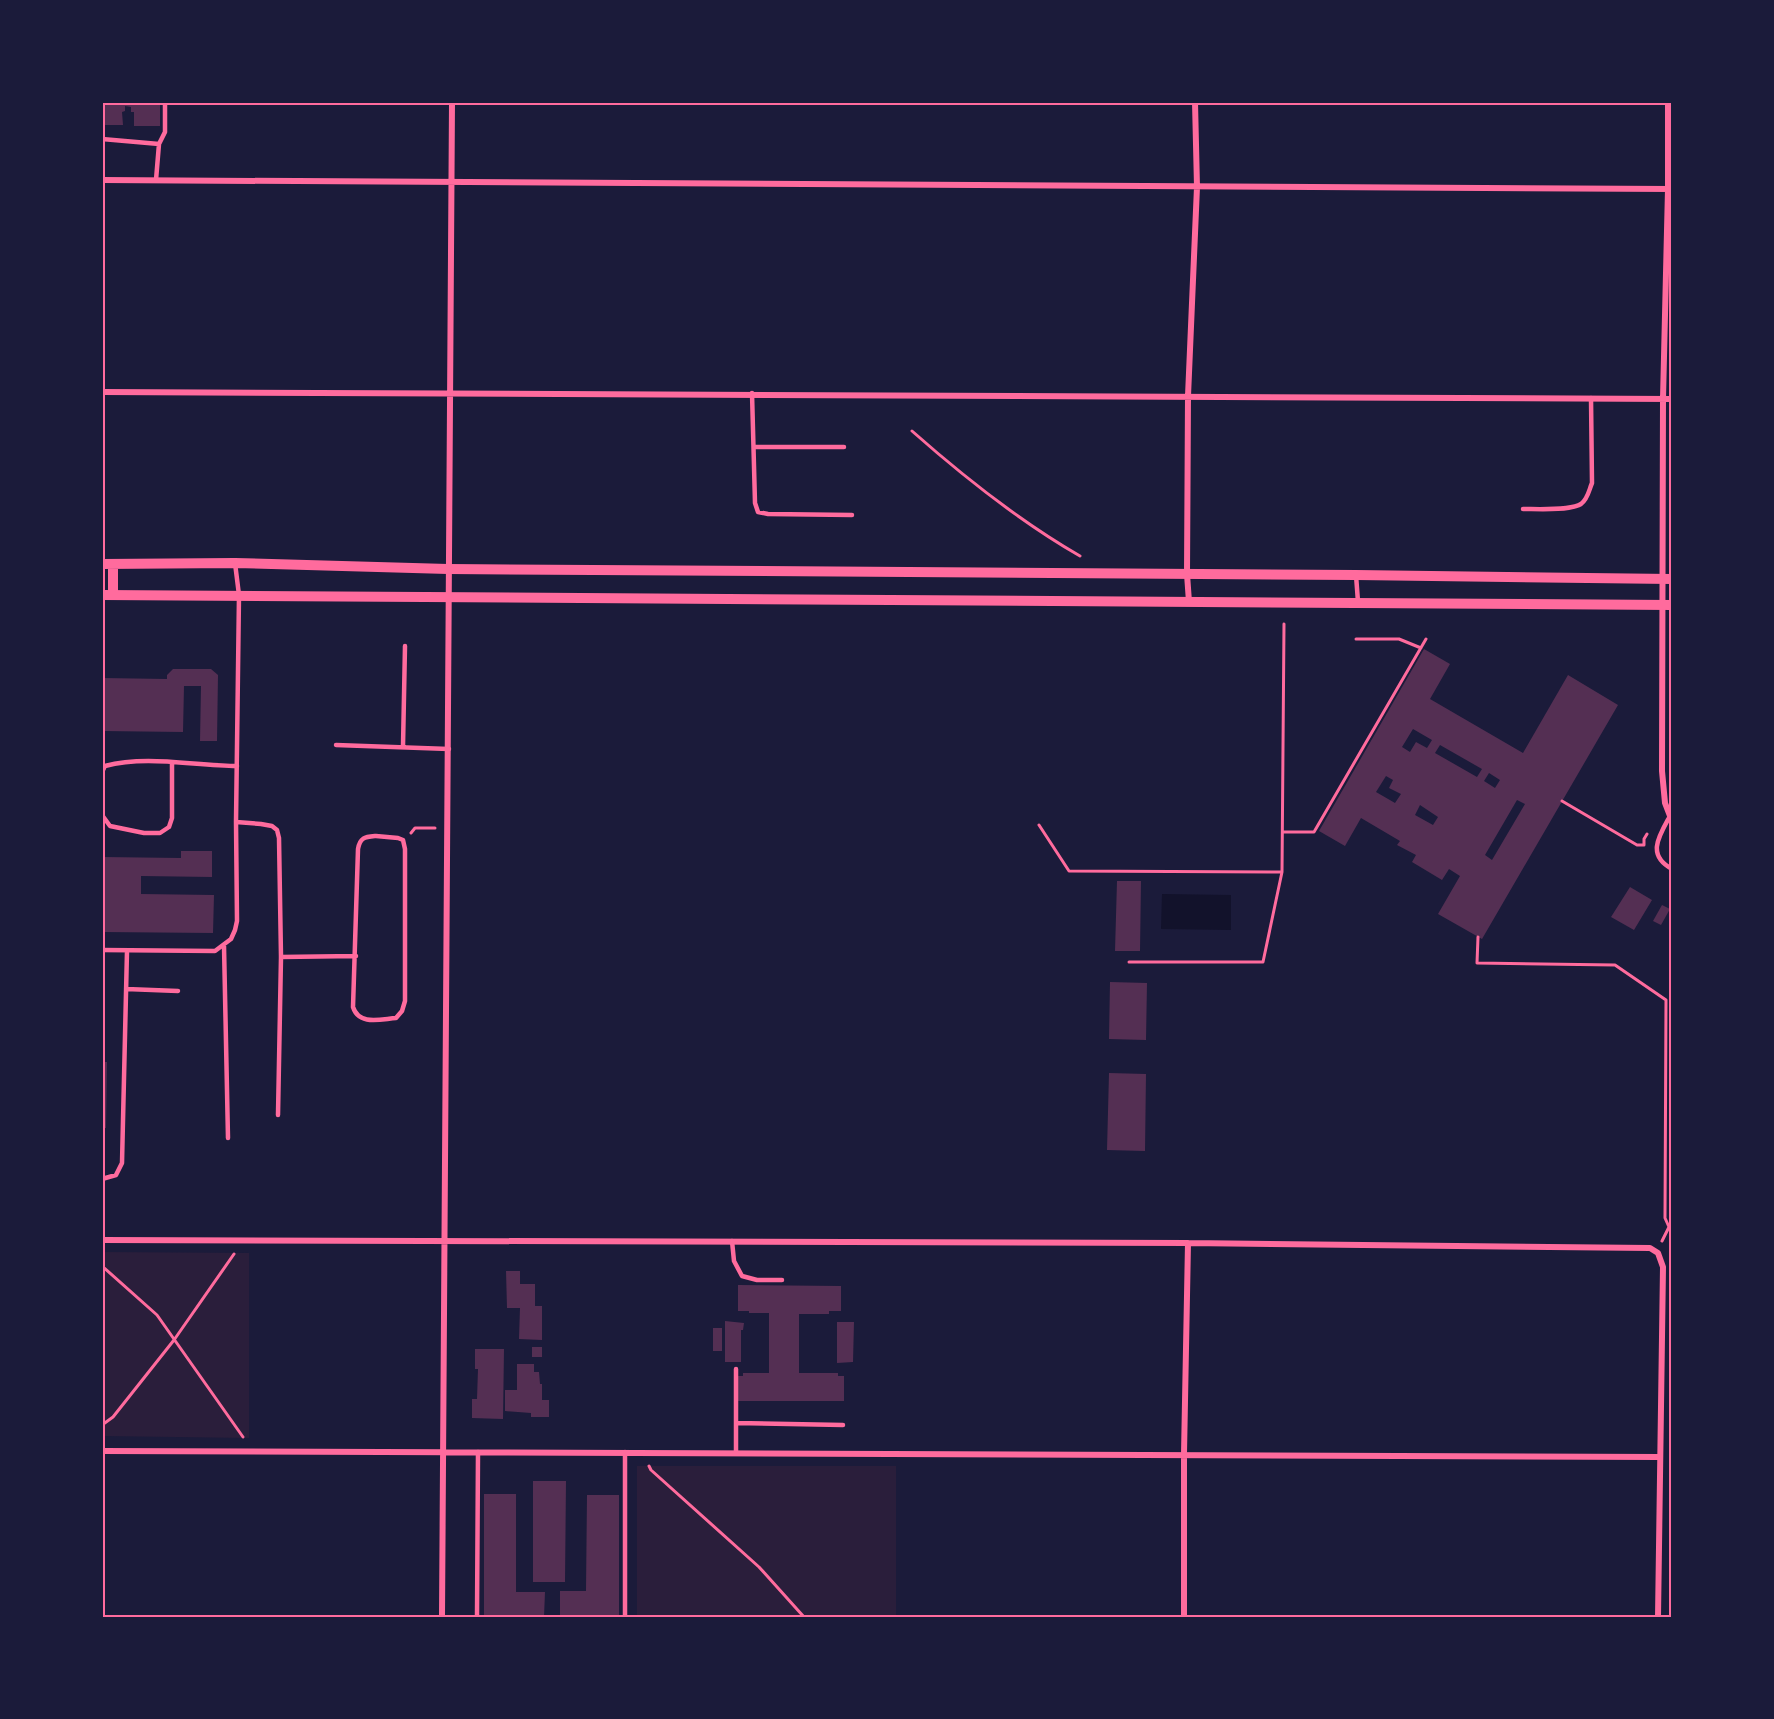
<svg xmlns="http://www.w3.org/2000/svg" width="1774" height="1719" font-family="Overpass,sans-serif">
  <style>
    .green { fill: #2a1e3b }
    .water { fill: #12122b }
    .building { fill: #542f53; fill-rule: evenodd }
    .lines { fill: none; stroke-linecap: round; stroke-linejoin: round }
    .path { stroke: #ff6b9d; stroke-width: 3 }
    .service { stroke: #ff6b9d; stroke-width: 4.5 }
    .minor { stroke: #ff6b9d; stroke-width: 6 }
    .tertiary { stroke: #ff6b9d; stroke-width: 10 }
    .neatline { fill: none; stroke: #ff6b9d; stroke-width: 2 }
  </style>
  <rect width="100%" height="100%" fill="#1b1b3a"/>
  <path class="green" d="M102,1252L249,1253V1438L102,1436Z
    M637,1466H896V1617H637Z"/>
  <path class="water" d="M1162,894L1231,895V930L1161,929Z"/>
  <path class="building" d="M102,102H160V126H134V112H131V107L125,106V111L122,112L123,125H102Z
    M1424,649L1450,664L1430,699L1523,753L1568,675L1618,705L1482,939L1438,914L1460,876L1449,869L1442,880L1412,862L1416,855L1397,845L1400,841L1361,818L1345,846L1319,831ZM1413,729L1432,740L1427,748L1416,742L1410,752L1402,747ZM1440,745L1482,769L1477,777L1435,753ZM1489,773L1500,780L1495,788L1484,781ZM1386,776L1393,780L1389,788L1401,794L1395,803L1376,792ZM1517,800L1525,804L1492,860L1485,855ZM1420,805L1438,817L1433,825L1415,815Z
    M173,669H211L218,675L217,741H200L201,686H184L183,732L102,731V678L167,679V675Z
    M181,851H212V877L141,876V894L214,895L213,933L102,932V857L181,858Z
    M1117,881H1141L1140,951H1115Z
    M1630,887L1652,900L1634,930L1611,917Z
    M1662,905L1670,909L1661,925L1653,921Z
    M1110,982L1147,983L1146,1040L1109,1039Z
    M102,1062H107L106,1128H102Z
    M1109,1073L1146,1074L1145,1151L1107,1150Z
    M506,1271H520V1284H535V1306H542V1340L519,1339L520,1308H507Z
    M738,1285L841,1286V1311H829V1314H799V1373H838V1376H844V1401H737V1376H743V1373H769V1313H749V1311H738Z
    M725,1321L744,1323L743,1330H741V1362H725Z
    M837,1322H854L853,1362L837,1363Z
    M713,1328H722V1351H713Z
    M532,1347H542V1357H532Z
    M475,1349H504L503,1419L472,1418V1399H477L478,1369H475Z
    M517,1364H534V1372H539L540,1384H542V1400H549V1417H531V1413L505,1411V1390H517Z
    M533,1481H566L565,1582H533Z
    M484,1494H516V1592H545L544,1617H484Z
    M587,1495H619V1617H560V1591H586Z"/>
  <g class="lines">
    <path class="path" d="M912,431C964,477 1019,521 1080,556
      M1356,639H1399L1421,648
      M1562,801L1637,845H1644V839L1647,834
      M1039,825L1069,871L1282,872
      M1283,832H1314L1426,639
      M411,833L415,828H435
      M1478,937L1477,963L1615,965L1666,1000L1665,1218L1669,1227L1662,1241
      M1129,962H1263L1282,872L1284,624
      M102,1266L157,1315L243,1437
      M102,1425L113,1417L174,1340L234,1254
      M649,1466L651,1470L759,1567L804,1617"/>
    <path class="service" d="M102,139L159,144
      M156,180L159,144L165,132V102
      M752,393L755,503L758,512L768,514L852,515
      M754,447H844
      M1523,509C1537,509 1569,511 1581,504C1588,499 1589,490 1592,483L1591,398
      M1356,575L1358,602
      M336,745L449,749
      M403,746L405,646
      M102,772L105,766C147,755 194,766 237,766
      M102,815L110,826L144,833H160L169,827L172,818V762
      M1670,816C1659,836 1646,855 1672,869
      M236,822L261,824L272,826L277,830L279,838L281,957L278,1115
      M376,836L398,838L403,840L405,849V1001L402,1011L396,1018C381,1019 359,1026 353,1007L358,849C360,837 365,837 376,836Z
      M224,946L228,1138
      M102,950L215,951L231,939L235,930L237,921L236,822L239,595L235,563
      M281,957L356,956
      M126,989L178,991
      M102,1179L116,1175L122,1163L127,951
      M732,1241L734,1261L742,1276L757,1280H782
      M736,1369V1423L843,1425
      M736,1453V1423
      M477,1617L478,1452
      M625,1617V1452"/>
    <path class="minor" d="M1668,102V189L1663,399L1662,771L1665,803L1670,816L1672,817
      M102,180L1672,189
      M102,392L1672,399
      M1189,602L1187,574L1188,396L1197,187L1195,102
      M102,1240L1188,1243L1650,1248L1658,1253L1663,1267L1658,1617
      M102,1451L1660,1457
      M442,1617L452,102
      M1184,1617V1454L1188,1243"/>
    <path class="tertiary" d="M102,564L235,563L448,569L1356,575L1672,579
      M102,595L1672,605
      M113,595V564"/>
  </g>
  <rect width="1774" height="1719" fill="none" stroke="#1b1b3a" stroke-width="207"/>
  <rect x="104" y="104" width="1566" height="1512" class="neatline"/>
</svg>
